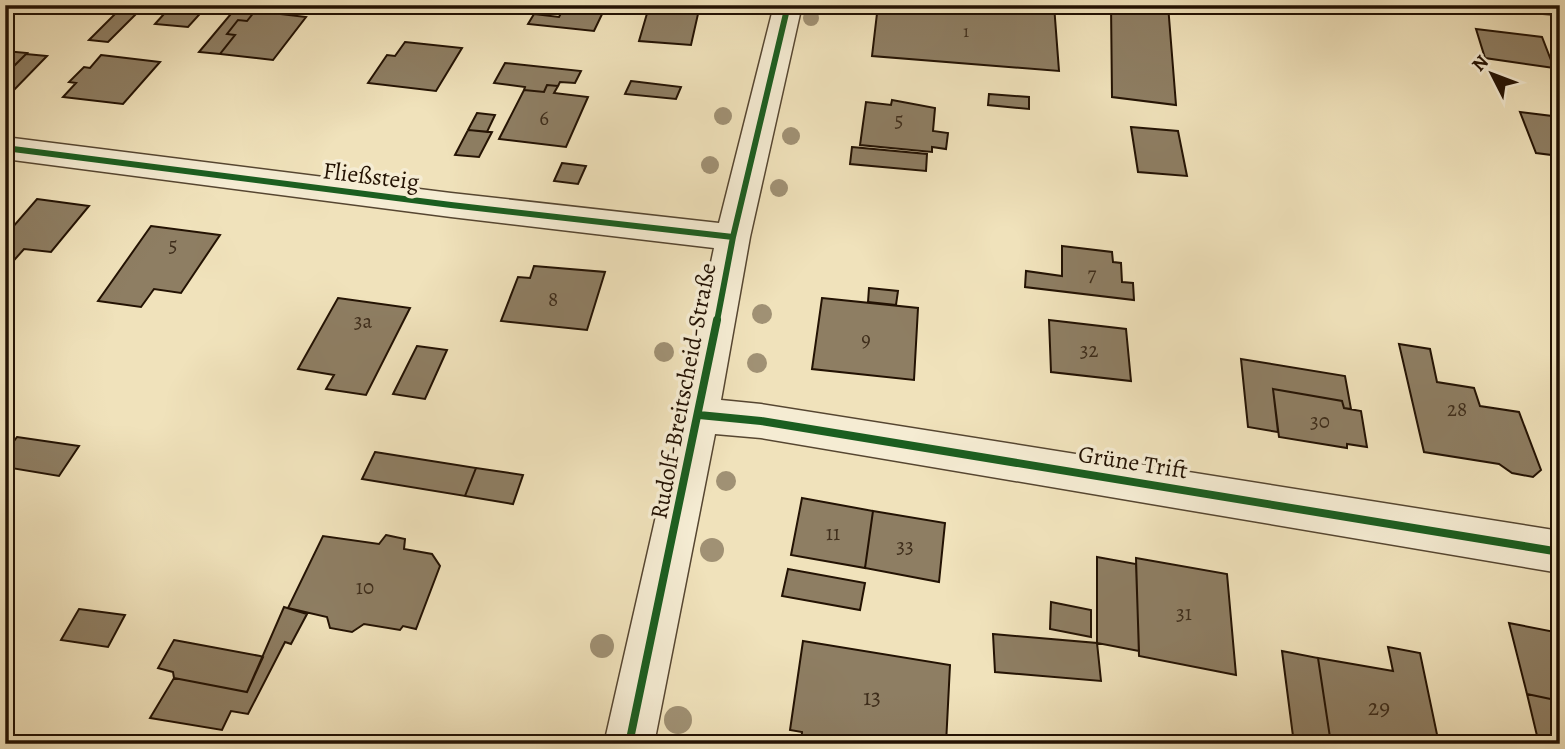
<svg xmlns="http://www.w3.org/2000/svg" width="1565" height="749" font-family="Alegreya,serif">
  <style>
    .green { fill: #cdbf9c; stroke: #786850; stroke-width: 2 }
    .building { fill: #8e7e63; stroke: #231203; stroke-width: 2 }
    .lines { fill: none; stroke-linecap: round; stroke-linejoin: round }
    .minor-casing { stroke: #564631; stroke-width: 3 }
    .minor { fill: #f5ecd3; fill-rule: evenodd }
    .cycleway-far1-casing { stroke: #f5ecd3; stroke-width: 10 }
    .cycleway-casing { stroke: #f5ecd3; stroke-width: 12 }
    .cycleway-far1 { stroke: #1b5e20; stroke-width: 6 }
    .cycleway { stroke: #1b5e20; stroke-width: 8 }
    .tree { fill: #a09174 }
    .labels { text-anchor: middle; stroke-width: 7; stroke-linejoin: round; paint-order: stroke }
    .far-number-label { font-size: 18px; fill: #3e2d1b }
    .number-label { font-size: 21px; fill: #3e2d1b }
    .street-label { font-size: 24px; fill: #231203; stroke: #f5ecd3 }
    .near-number-label { font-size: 24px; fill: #3e2d1b }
  </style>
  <rect width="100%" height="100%" fill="#f0e2bb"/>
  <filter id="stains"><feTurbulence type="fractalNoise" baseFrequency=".00286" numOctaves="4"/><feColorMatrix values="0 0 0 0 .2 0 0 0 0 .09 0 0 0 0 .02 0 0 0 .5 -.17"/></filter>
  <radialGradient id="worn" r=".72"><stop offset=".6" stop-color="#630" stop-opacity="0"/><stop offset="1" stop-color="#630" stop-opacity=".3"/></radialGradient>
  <path class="green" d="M1469,5H1560V16Z"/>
  <path class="building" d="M5,5H23L7,20Z
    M172,5H198L207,6L188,27L155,24Z
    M878,5H1054L1059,71L872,56Z
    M1111,5H1168L1176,105L1112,97Z
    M565,6L604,10L594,31L528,24L534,14L559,17Z
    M235,9L255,11L247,21L238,20L227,34L235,35L220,54L199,52Z
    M648,10L698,14L691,45L639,41Z
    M118,11L137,13L108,42L89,40Z
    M255,11L306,17L273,60L220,54L235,35L227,34L238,20L247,21Z
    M1476,29L1542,37L1554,68L1485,58Z
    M405,42L462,48L436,91L368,83L387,55L395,56Z
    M5,51L27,53L5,75Z
    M26,54L47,56L13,91L5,90V75Z
    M101,55L160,62L123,104L63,97L76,83L69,82L84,67L90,68Z
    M505,63L581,71L575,83L560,82L558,86L547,85L544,92L524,90L525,87L494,83Z
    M631,81L681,87L676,99L625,94Z
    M547,85L558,86L554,93L588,97L566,147L499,139L524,90L544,92Z
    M989,94L1029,97V109L988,105Z
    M892,100L935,108L933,131L948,133L946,149L932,147V152L860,145L866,102L891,105Z
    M1520,112L1560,117V156L1536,153Z
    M477,113L495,115L487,132L468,130Z
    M1131,127L1178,131L1187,176L1138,172Z
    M468,130L492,132L479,157L455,155Z
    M852,147L927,154L926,171L850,164Z
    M562,163L586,166L578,184L554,181Z
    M37,199L89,206L51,252L24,249L9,266L5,265V236Z
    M151,226L220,235L181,293L154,289L141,307L98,301Z
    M1062,246L1112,252L1113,262L1121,263L1122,282L1133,283L1134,300L1025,287L1026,271L1062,276Z
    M534,266L605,272L587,330L501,321L518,277L530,278Z
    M869,288L898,291L896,305L868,302Z
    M338,298L410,308L366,395L326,389L334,375L298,369Z
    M822,298L918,308L914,380L812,369Z
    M1049,320L1126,329L1131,381L1051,372Z
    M1399,344L1430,349L1437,382L1474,388L1480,406L1519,412L1541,470L1533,477L1512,473L1499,464L1424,452Z
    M417,346L447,350L425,399L393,394Z
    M1241,359L1345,376L1351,409L1344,408L1342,401L1273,389L1278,432L1248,427Z
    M1273,389L1342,401L1344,408L1361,411L1367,447L1347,444V448L1279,437Z
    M17,437L79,446L59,476L5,467V453Z
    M375,452L476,468L465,496L362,479Z
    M476,468L523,475L513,504L465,496Z
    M802,498L873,511L865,568L791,555Z
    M873,511L945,523L939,582L865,568Z
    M386,535L405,539L404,549L432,554L440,566L416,629L403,626L400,630L364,624L352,632L330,628L327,617L288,608L323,536L379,544Z
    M1097,557L1136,564L1139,651L1097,643Z
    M1136,558L1227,574L1236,675L1139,656Z
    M788,569L865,583L860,610L782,596Z
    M1051,602L1091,610V637L1050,629Z
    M284,607L307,614L291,644L285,642L248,714L231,711L222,730L150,718L174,678L247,692Z
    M79,609L125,615L108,647L61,640Z
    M1509,623L1560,633V701L1527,694Z
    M993,634L1097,643L1101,681L995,672Z
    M174,640L260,656L263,657L247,692L174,678L173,672L158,668Z
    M803,641L950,665L946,744H801L802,732L790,730Z
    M1388,647L1420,653L1439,744H1331L1318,658L1393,671Z
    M1282,651L1318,658L1331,744H1294Z
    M1527,694L1560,701V744H1539Z"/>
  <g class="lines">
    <defs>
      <path id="minor" d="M774,5H802L750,237L721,400L761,404L1560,531V573L761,438L715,434L654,744H604L679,415L714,248L451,217L5,159V137L451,193L719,223Z"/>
    </defs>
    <use href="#minor" class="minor-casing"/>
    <use href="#minor" class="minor"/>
    <defs>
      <path id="cycleway-far1" d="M5,148L451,205L733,237
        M717,321L733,237L788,5"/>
      <path id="cycleway" d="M699,415L761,421L1560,552
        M629,744L717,320"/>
    </defs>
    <use href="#cycleway-far1" class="cycleway-far1-casing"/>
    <use href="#cycleway" class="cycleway-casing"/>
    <use href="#cycleway-far1" class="cycleway-far1"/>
    <use href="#cycleway" class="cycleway"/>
  </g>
  <g class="tree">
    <circle cx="811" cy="18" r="8"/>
    <circle cx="723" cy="116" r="9"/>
    <circle cx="791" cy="136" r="9"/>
    <circle cx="710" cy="165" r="9"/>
    <circle cx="779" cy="188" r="9"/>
    <circle cx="762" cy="314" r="10"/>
    <circle cx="664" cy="352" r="10"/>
    <circle cx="757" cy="363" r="10"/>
    <circle cx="726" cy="481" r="10"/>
    <circle cx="712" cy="550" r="12"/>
    <circle cx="602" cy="646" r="12"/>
    <circle cx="678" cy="720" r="14"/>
  </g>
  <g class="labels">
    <g class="far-number-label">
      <text x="966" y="37">1</text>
    </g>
    <g class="number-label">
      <text x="544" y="125">6</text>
      <text x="899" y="127">5</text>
      <text x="173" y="252">5</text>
      <text x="1092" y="281">7</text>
      <text x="553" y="306">8</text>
      <text x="363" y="328">3a</text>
      <text x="866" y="346">9</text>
      <text x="1089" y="357">32</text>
      <text x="1457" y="416">28</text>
      <text x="1320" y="428">30</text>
      <text x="833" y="540">11</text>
      <text x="905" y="553">33</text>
      <text x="365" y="594">10</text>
      <text x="1184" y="620">31</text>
    </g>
    <g class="street-label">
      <text transform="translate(371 176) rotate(7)" y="8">Fließsteig</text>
      <text transform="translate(683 391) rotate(-79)" y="8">Rudolf-Breitscheid-Straße</text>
      <text transform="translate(1133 462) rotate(9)" y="8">Grüne Trift</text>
    </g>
    <g class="near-number-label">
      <text x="872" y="705">13</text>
      <text x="1379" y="715">29</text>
    </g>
  </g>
  <rect width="1565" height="749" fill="none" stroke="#f0e2bb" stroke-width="28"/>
  <rect x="7" y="7" width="1551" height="735" fill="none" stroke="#231203" stroke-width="3.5"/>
  <rect x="14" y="14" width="1537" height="721" fill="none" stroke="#231203" stroke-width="2"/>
  <g transform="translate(1492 74) rotate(312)" stroke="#f5ecd3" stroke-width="5" paint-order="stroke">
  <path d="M0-5L12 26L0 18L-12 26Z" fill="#231203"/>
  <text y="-10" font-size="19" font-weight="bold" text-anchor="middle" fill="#231203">N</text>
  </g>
  <rect width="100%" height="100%" filter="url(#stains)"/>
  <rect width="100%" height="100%" fill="url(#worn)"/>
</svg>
